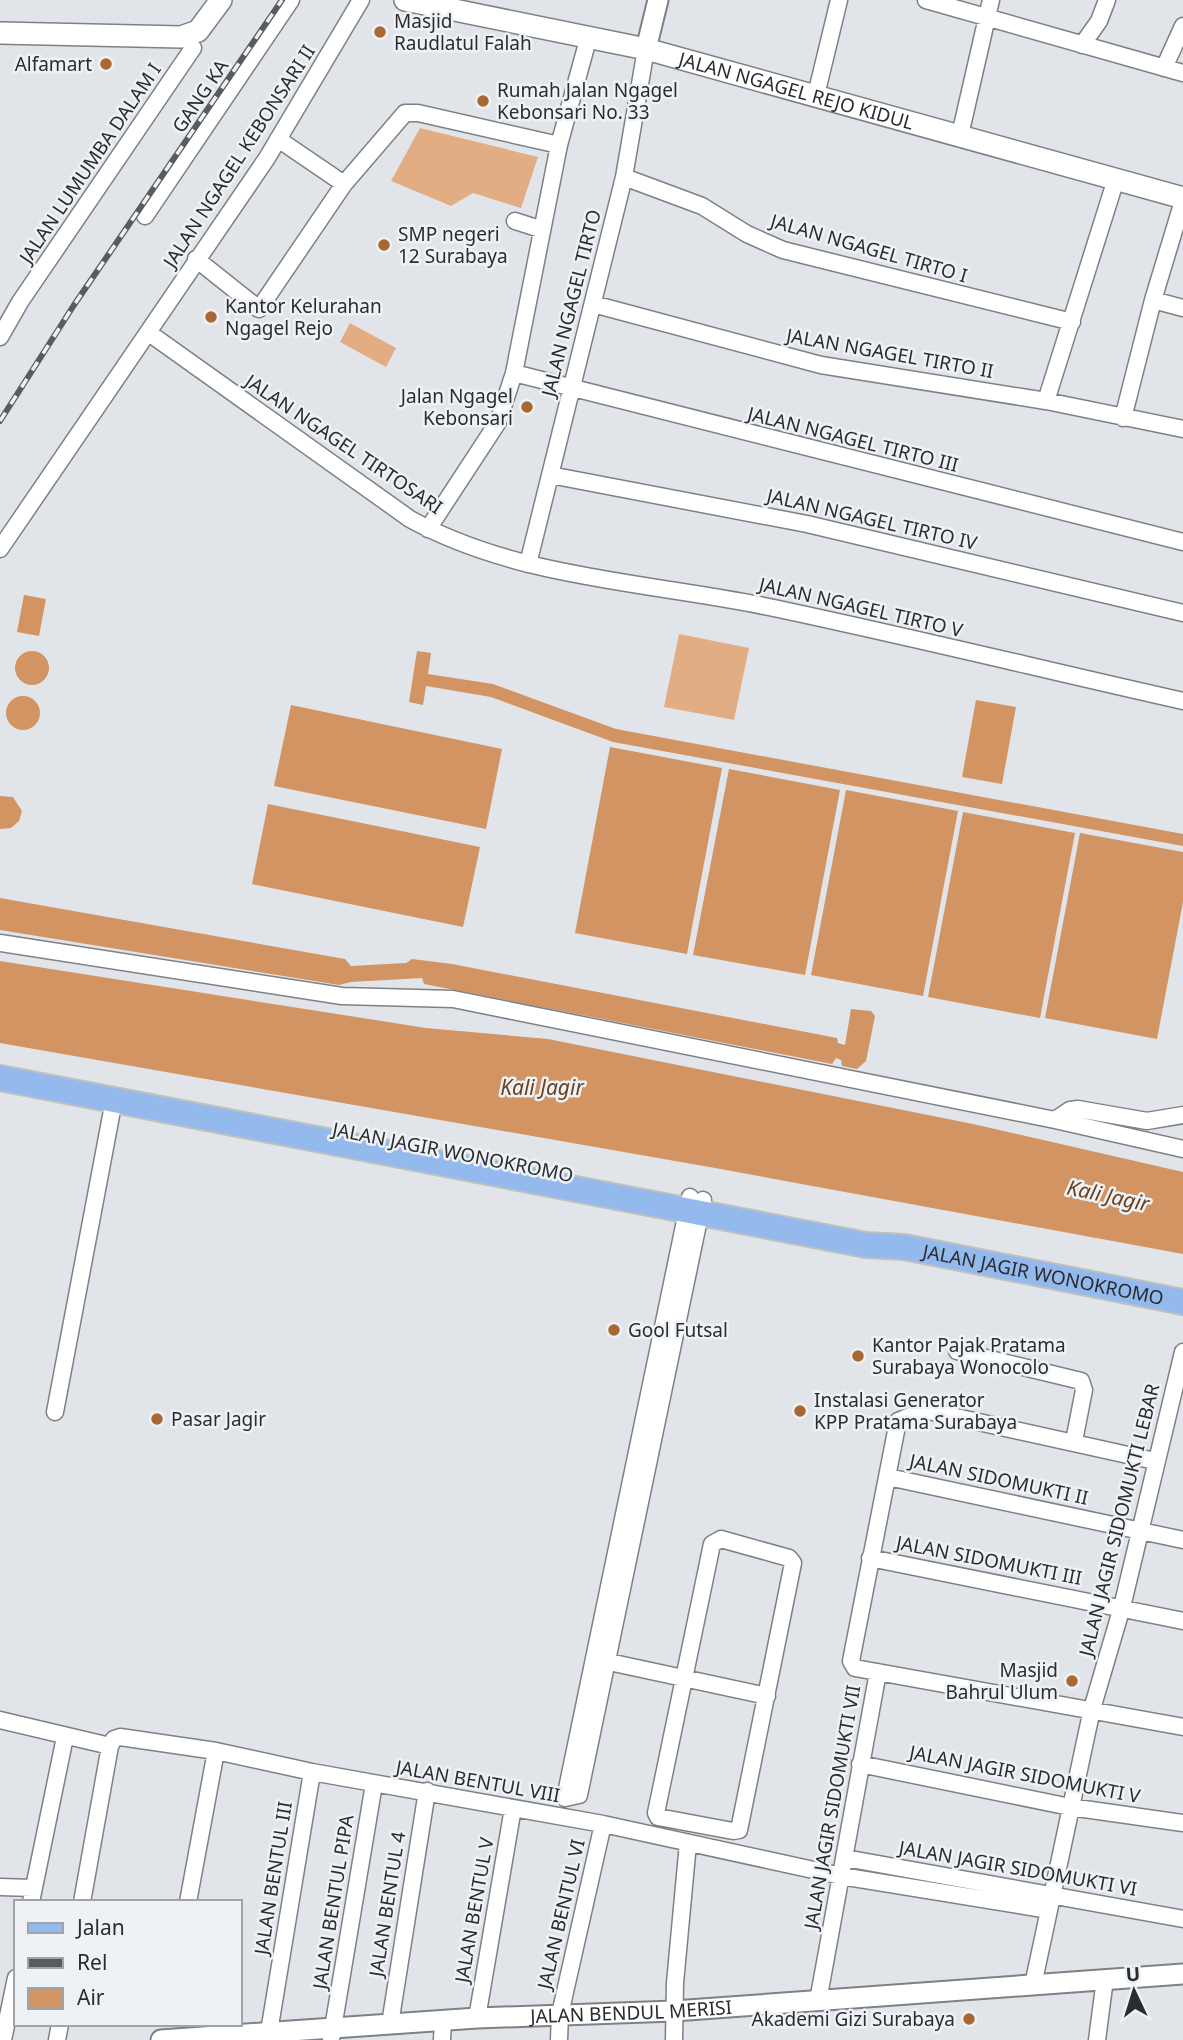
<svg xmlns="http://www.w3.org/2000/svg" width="1183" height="2040" font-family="'Noto Sans',sans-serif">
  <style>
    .garden { fill: #e3ad83 }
    .water { fill: #d29462 }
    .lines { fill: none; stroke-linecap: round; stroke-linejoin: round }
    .minor-casing { stroke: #7d8186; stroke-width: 19 }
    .tertiary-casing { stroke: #7d8186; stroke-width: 23 }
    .secondary-casing { stroke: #7d8186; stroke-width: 24 }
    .primary-casing { stroke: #bfc0c0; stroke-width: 28 }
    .minor { stroke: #fff; stroke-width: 16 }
    .tertiary { stroke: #fff; stroke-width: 19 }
    .secondary { stroke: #fff; stroke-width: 21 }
    .primary { stroke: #94b9ec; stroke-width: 24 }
    .rail-casing { stroke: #595b5e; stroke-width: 6 }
    .rail { stroke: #eef2f7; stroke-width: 3.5; stroke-dasharray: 10; stroke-linecap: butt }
    .poi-dot { fill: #a96832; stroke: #eef2f7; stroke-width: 2.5 }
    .labels { text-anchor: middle; stroke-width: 5; stroke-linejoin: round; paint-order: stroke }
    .poi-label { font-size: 19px; fill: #2b2c2e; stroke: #eef2f7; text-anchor: start }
    .street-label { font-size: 19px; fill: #2b2c2e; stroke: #eef2f7 }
    .water-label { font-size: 21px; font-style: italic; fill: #6b411c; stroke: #eef2f7 }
  </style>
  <rect width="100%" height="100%" fill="#e1e5ea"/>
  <path class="garden" d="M420,128L538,157L521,208L473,193L451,206L391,181Z
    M350,323L396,348L386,367L340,342Z
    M679,634L749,648L734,720L664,707Z"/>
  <path class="water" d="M24,595L46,599L39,636L17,632Z
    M15 668a17 17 0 1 1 34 0a17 17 0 1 1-34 0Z
    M417,651L431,653L428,674L493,684L616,729L1183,834V846L613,742L491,697L426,686L423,705L409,702Z
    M6 713a17 17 0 1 1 34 0a17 17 0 1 1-34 0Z
    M976,700L1016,707L1002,784L962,777Z
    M291,705L502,749L486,829L274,786Z
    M610,747L722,768L687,954L575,933Z
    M729,769L840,790L805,975L693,955Z
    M846,790L958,811L923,996L811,975Z
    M0,796L13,797L22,811L19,821L11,828L0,829Z
    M268,804L480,847L463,927L252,884Z
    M963,812L1075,833L1040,1018L928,997Z
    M1080,833L1183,852V902L1157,1039L1045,1018Z
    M0,898L345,959L351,966L406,963L412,959L452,964L837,1038L838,1043L845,1045L851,1009L871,1011L875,1016L866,1061L857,1069L842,1066L841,1060L836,1058L832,1064L424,984L422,978L351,982L339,985L0,930Z
    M0,961L426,1028L548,1039L973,1124L1183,1172V1254L715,1168L0,1043Z"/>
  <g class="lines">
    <defs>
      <path id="minor" d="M926,0L1183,73
        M1082,45L1099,21L1107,0
        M1164,68L1183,26
        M816,95L839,0
        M960,135L991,0
        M278,139L344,184
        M624,177L702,206L747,234L783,250L1072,322
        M145,216L291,0
        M515,221L540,229
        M196,259L259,309L344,184L405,113H418L559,145
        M1153,300L1183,308
        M593,304L821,365L1046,401L1183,429
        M149,333L410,519C519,579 649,582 769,607C907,636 1045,670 1183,701
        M0,337L20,302L193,48
        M514,373L1183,542
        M1046,401L1116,179
        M1123,418L1153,300L1183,201
        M550,475L807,524L1183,613
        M428,529L498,422L514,373L559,145L589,36
        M0,549L267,158L361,0
        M528,564L624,177L646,49
        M0,943L342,996L453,999L1055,1120L1070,1110L1078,1109L1147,1121L1183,1115
        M1055,1120L1183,1149
        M690,1197L565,1798L579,1795L703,1200
        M957,1351L1081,1381L1084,1390L1074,1441
        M55,1412L114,1100
        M1155,1461L924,1410L898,1421L851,1661L855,1668L1183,1727
        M888,1477L1183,1540
        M721,1539L789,1558L793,1563L739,1830L733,1831L658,1817L656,1813L712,1544Z
        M870,1558L1183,1621
        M595,1659L767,1696
        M0,1720L110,1746
        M860,1764L1070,1807L1183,1823
        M845,1858L1183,1919
        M0,1887L33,1888
        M31,1902L65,1737
        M82,1902L110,1746L114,1739L120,1737L216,1751L312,1772L603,1824L841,1876L1049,1910
        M188,1902L216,1751
        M1033,1985L1092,1709L1122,1607L1183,1352
        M818,2001L878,1672
        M477,2018L513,1808
        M390,2024L427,1791
        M269,2032L312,1772
        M3,2040L16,1978
        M57,2040L60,2024
        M331,2040L374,1784
        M442,2040L443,2020
        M559,2040L560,2014L603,1824
        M674,2040L675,1983L688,1843
        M1097,2040L1105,1979"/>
      <g id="tertiary">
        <path d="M646,49L658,0"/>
        <path id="s1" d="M161,2040L477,2018L674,2011L1183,1974"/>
      </g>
      <g id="secondary">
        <path id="s2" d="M405,0L646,49L1183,198"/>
        <path d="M0,33L181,37L198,31L221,0"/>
      </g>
      <g id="primary">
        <path id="s3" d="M0,1078L866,1245L904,1247L1183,1302"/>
      </g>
    </defs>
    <use href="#minor" class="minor-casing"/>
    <use href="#tertiary" class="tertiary-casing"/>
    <use href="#secondary" class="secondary-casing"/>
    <use href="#primary" class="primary-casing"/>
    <use href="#minor" class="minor"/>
    <use href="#tertiary" class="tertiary"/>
    <use href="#secondary" class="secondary"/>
    <use href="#primary" class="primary"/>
    <defs>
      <path id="rail" d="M0,421L74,305L282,0"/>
    </defs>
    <use href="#rail" class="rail-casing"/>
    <use href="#rail" class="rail"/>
  </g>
  <g class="poi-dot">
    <circle cx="380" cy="32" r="7"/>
    <circle cx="106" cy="64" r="7"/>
    <circle cx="483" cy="101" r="7"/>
    <circle cx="384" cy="245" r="7"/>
    <circle cx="211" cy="317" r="7"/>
    <circle cx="527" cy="407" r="7"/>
    <circle cx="614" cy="1330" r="7"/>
    <circle cx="858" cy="1356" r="7"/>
    <circle cx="800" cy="1411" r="7"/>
    <circle cx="157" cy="1419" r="7"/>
    <circle cx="1072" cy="1681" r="7"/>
    <circle cx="969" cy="2019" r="7"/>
  </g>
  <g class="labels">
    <g class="poi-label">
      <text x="394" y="28">Masjid<tspan x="394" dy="22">Raudlatul Falah</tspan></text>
      <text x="92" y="71" text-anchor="end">Alfamart</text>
      <text x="497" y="97">Rumah Jalan Ngagel<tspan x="497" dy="22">Kebonsari No. 33</tspan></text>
      <text x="398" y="241">SMP negeri<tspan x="398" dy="22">12 Surabaya</tspan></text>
      <text x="225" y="313">Kantor Kelurahan<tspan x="225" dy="22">Ngagel Rejo</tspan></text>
      <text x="513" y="403" text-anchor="end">Jalan Ngagel<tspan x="513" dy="22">Kebonsari</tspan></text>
      <text x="628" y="1337">Gool Futsal</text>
      <text x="872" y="1352">Kantor Pajak Pratama<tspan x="872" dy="22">Surabaya Wonocolo</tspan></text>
      <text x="814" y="1407">Instalasi Generator<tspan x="814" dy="22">KPP Pratama Surabaya</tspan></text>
      <text x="171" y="1426">Pasar Jagir</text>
      <text x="1058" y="1677" text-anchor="end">Masjid<tspan x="1058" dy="22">Bahrul Ulum</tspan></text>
      <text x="955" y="2026" text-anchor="end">Akademi Gizi Surabaya</text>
    </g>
    <g class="street-label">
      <text dy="7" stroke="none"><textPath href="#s2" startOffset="402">JALAN NGAGEL REJO KIDUL</textPath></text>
      <text transform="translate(200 96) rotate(-56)" y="7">GANG KA</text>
      <text transform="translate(239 156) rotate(-57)" y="7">JALAN NGAGEL KEBONSARI II</text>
      <text transform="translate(90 163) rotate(-56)" y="7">JALAN LUMUMBA DALAM I</text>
      <text transform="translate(869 248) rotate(16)" y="7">JALAN NGAGEL TIRTO I</text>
      <text transform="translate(571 303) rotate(-76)" y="7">JALAN NGAGEL TIRTO</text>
      <text transform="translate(890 353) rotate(10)" y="7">JALAN NGAGEL TIRTO II</text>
      <text transform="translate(853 439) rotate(14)" y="7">JALAN NGAGEL TIRTO III</text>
      <text transform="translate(344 444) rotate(34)" y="7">JALAN NGAGEL TIRTOSARI</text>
      <text transform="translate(872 519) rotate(13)" y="7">JALAN NGAGEL TIRTO IV</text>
      <text transform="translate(861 607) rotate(13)" y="7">JALAN NGAGEL TIRTO V</text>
      <text transform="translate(453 1152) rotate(11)" y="7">JALAN JAGIR WONOKROMO</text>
      <text dy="7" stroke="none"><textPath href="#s3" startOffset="1062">JALAN JAGIR WONOKROMO</textPath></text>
      <text transform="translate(999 1479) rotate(12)" y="7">JALAN SIDOMUKTI II</text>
      <text transform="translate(1119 1520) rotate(-76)" y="7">JALAN JAGIR SIDOMUKTI LEBAR</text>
      <text transform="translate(989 1560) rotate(11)" y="7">JALAN SIDOMUKTI III</text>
      <text transform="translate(1025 1774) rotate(11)" y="7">JALAN JAGIR SIDOMUKTI V</text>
      <text transform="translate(478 1781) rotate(10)" y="7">JALAN BENTUL VIII</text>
      <text transform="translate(832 1807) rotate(-80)" y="7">JALAN JAGIR SIDOMUKTI VII</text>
      <text transform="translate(1018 1868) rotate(10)" y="7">JALAN JAGIR SIDOMUKTI VI</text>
      <text transform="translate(273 1878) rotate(-81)" y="7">JALAN BENTUL III</text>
      <text transform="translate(333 1902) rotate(-81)" y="7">JALAN BENTUL PIPA</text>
      <text transform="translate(387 1904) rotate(-81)" y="7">JALAN BENTUL 4</text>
      <text transform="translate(474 1910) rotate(-80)" y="7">JALAN BENTUL V</text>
      <text transform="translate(561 1914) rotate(-77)" y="7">JALAN BENTUL VI</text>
      <text dy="7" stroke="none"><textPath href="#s1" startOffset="471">JALAN BENDUL MERISI</textPath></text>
    </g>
    <g class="water-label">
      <text x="542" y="1095">Kali Jagir</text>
      <text transform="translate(1108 1196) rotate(12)" y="7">Kali Jagir</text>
    </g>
  </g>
  <rect x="14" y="1900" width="228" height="126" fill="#eef2f7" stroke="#a0a3a7" stroke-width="2"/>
  <rect x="28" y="1923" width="35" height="10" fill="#94b9ec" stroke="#a0a3a7" stroke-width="2"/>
  <text x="77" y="1935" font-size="21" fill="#2b2c2e">Jalan</text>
  <rect x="28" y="1958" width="35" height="10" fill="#595b5e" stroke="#a0a3a7" stroke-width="2"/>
  <text x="77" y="1970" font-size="21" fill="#2b2c2e">Rel</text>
  <rect x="28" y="1988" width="35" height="21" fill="#d29462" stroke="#a0a3a7" stroke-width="2"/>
  <text x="77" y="2005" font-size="21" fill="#2b2c2e">Air</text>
  <g transform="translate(1134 1991) rotate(356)" stroke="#eef2f7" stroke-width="5" paint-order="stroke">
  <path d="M0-5L12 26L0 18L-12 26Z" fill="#2b2c2e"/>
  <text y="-10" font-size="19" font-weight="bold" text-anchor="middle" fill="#2b2c2e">U</text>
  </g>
</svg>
